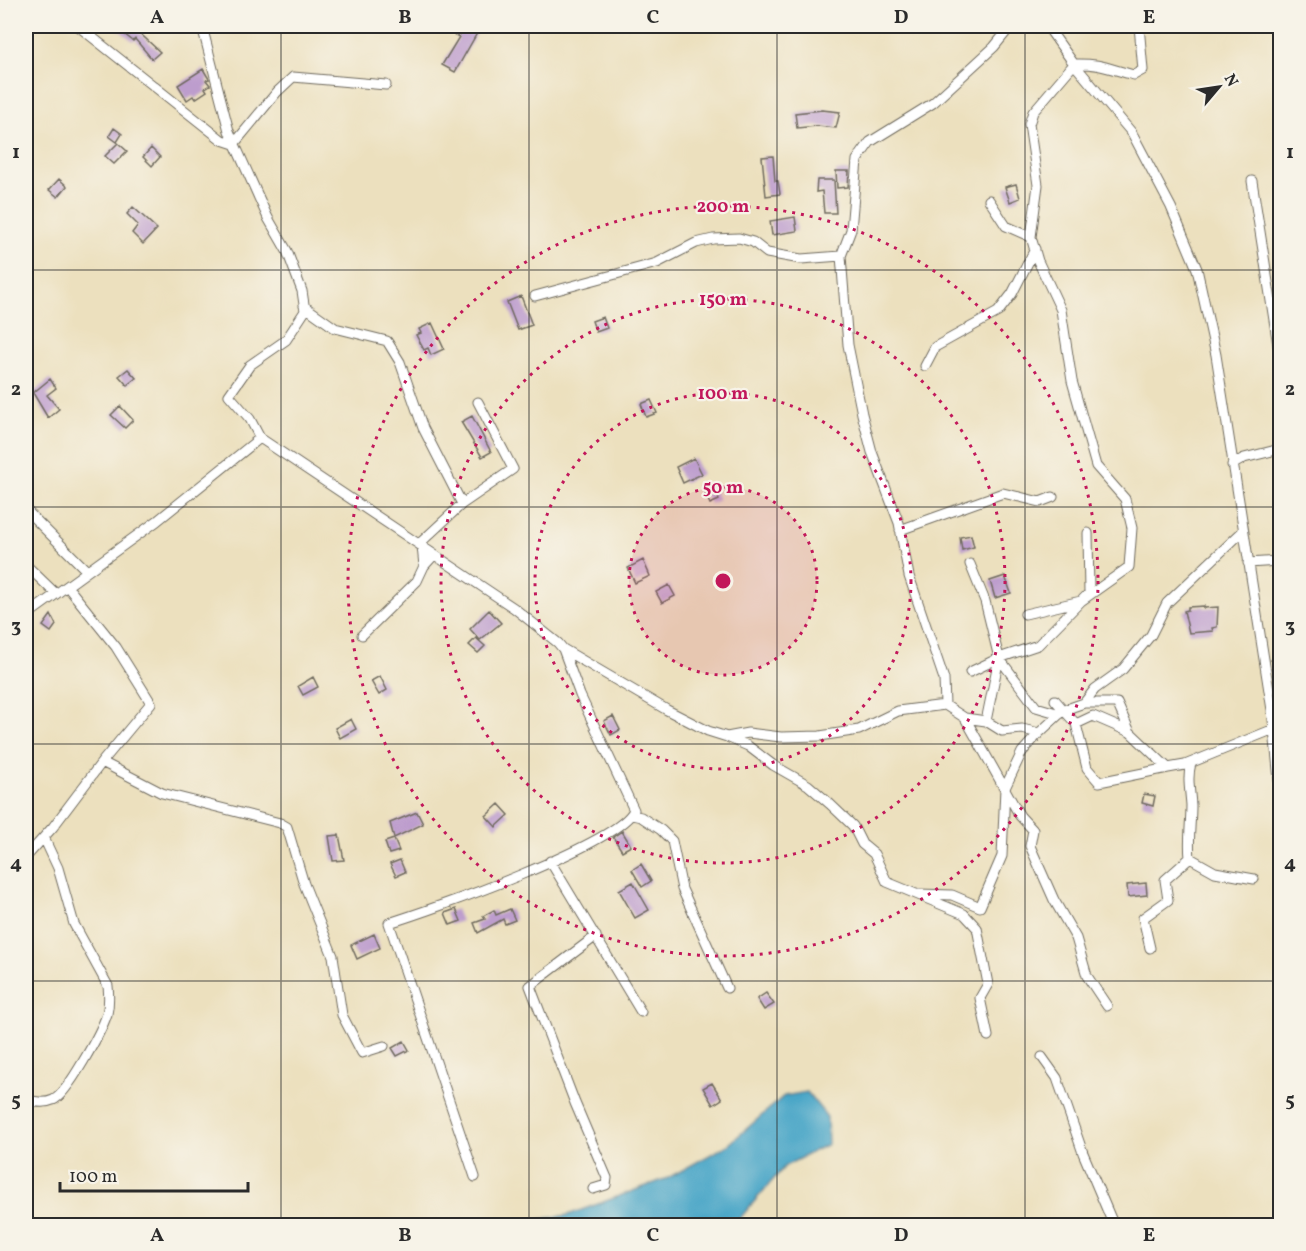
<svg xmlns="http://www.w3.org/2000/svg" width="1306" height="1251" font-family="Vollkorn,serif">
  <style>
    .water { fill: #49a6c7; stroke: #3a6879; stroke-width: 1.5 }
    .building { fill: #bd9dcd }
    .lines { fill: none; stroke-linecap: round; stroke-linejoin: round }
    .street-casing { stroke: #6f6a5e; stroke-width: 11 }
    .street { stroke: #fff; stroke-width: 9 }
    .grid { fill: none; stroke: #2b2b2b; stroke-width: 1.5; stroke-opacity: 0.55 }
    .ring { fill: none; stroke: #c2185b; stroke-width: 3; stroke-dasharray: 3 6 }
    .centre { fill: #c2185b; stroke: #f7f3e8; stroke-width: 3 }
    .ring-label { font-size: 18px; text-anchor: middle; font-weight: bold; fill: #c2185b; stroke: #f7f3e8; stroke-width: 4.5; stroke-linejoin: round; paint-order: stroke }
    .neatline { fill: none; stroke: #2b2b2b; stroke-width: 2 }
    .grid-label { font-size: 20px; text-anchor: middle; font-weight: bold; fill: #2b2b2b }
  </style>
  <rect width="100%" height="100%" fill="#f7f3e8"/>
  <filter id="ink" filterUnits="userSpaceOnUse"><feTurbulence type="fractalNoise" baseFrequency=".0167" numOctaves="2"/><feDisplacementMap in="SourceGraphic" scale="12" xChannelSelector="R" yChannelSelector="G"/><feConvolveMatrix kernelMatrix="1 2 1 2 8 2 1 2 1" color-interpolation-filters="sRGB"/></filter>
  <filter id="wash" filterUnits="userSpaceOnUse"><feTurbulence type="fractalNoise" baseFrequency=".008" numOctaves="4" result="noise"/><feDisplacementMap in="SourceGraphic" scale="24" xChannelSelector="R" yChannelSelector="G"/><feGaussianBlur stdDeviation="1.35" result="paint"/><feColorMatrix in="noise" values="0 0 0 0 0 0 0 0 0 0 0 0 0 0 0 0 0 1.4 0 .05"/><feComposite in="paint" operator="in"/></filter>
  <g filter="url(#wash)">
    <rect width="100%" height="100%" fill="#ece0be"/>
    <path class="water" d="M807,1092L827,1117L828,1144L785,1166L734,1225H506L568,1215L668,1178L728,1145L784,1096Z"/>
    <g id="blocks">
      <path class="building" d="M114,26H132L160,52L152,59L135,39L133,41Z
        M437,26H481L455,72L442,65L459,37Z
        M203,69L209,79L206,80L210,85L205,88L207,91L195,99L193,96L187,100L178,85Z
        M822,110L840,112L836,128L817,126L797,128L795,113Z
        M114,128L122,134L117,142L109,136Z
        M118,143L127,151L114,164L105,156Z
        M151,148L160,157L152,166L143,157Z
        M773,156L775,181H778L780,194L766,196L762,157Z
        M836,171H849L848,187L837,188Z
        M59,179L67,186L58,197L49,190Z
        M817,180H834L836,213H824L822,191L816,192Z
        M1016,184L1020,198L1010,202L1005,187Z
        M133,207L157,229L143,244L132,233L138,225L127,214Z
        M795,217L797,231L772,235L770,221Z
        M521,296L532,325L518,330L507,302Z
        M603,317L607,328L596,332L592,321Z
        M432,323L444,349L431,355L428,348L424,350L416,335L421,333L419,329Z
        M128,369L136,378L127,385L119,376Z
        M50,379L56,388L47,395L59,409L48,418L33,393Z
        M651,400L657,413L646,417L641,404Z
        M120,406L133,420L125,428L111,415Z
        M472,416L491,452L482,457L461,422Z
        M694,458L702,474L683,483L676,467Z
        M714,489L719,500L710,504L705,493Z
        M971,535L974,547L962,550L960,537Z
        M643,560L650,576L635,583L628,568Z
        M1005,576L1011,593L995,598L990,581Z
        M669,585L675,596L662,603L656,592Z
        M1204,606V608L1218,607L1217,627L1212,628L1213,631L1189,633L1184,611L1188,610V607Z
        M489,610L501,623L480,640L470,629Z
        M51,615L56,625L51,632L43,626Z
        M476,638L485,646L478,653L469,645Z
        M380,676L387,690L379,695L371,681Z
        M313,677L318,687L303,695L298,686Z
        M613,716L620,730L611,735L604,721Z
        M351,719L356,729L340,738L335,728Z
        M1144,794L1155,796L1153,806L1142,803Z
        M499,804L509,815L496,827L486,816Z
        M417,812L423,824L394,838L390,823Z
        M622,831L631,846L622,851L613,837Z
        M339,835L344,860L333,861L329,836Z
        M394,839L399,851L389,854L385,842Z
        M400,860L405,872L396,876L390,864Z
        M641,864L651,881L642,887L632,870Z
        M633,882L649,910L635,918L619,890Z
        M1146,883L1147,895L1128,897L1127,885Z
        M456,909L461,921L450,925L445,913Z
        M510,909L515,920L505,924L503,919L478,933L474,923L485,919L483,916L494,910L496,915Z
        M374,934L380,948L357,959L351,945Z
        M766,993L774,1004L764,1010L757,999Z
        M404,1041L409,1050L397,1056L392,1048Z
        M712,1083L722,1099L713,1105L703,1088Z"/>
    </g>
  </g>
  <g filter="url(#ink)">
    <use href="#blocks" fill-opacity="0" stroke="#6f6a5e" stroke-width="1.5"/>
    <g class="lines">
      <defs>
        <path id="street" d="M78,26L222,140L234,144
          M202,26L229,131L268,218L287,251L302,291L305,311L286,340L250,365L229,395L250,419L260,438L514,608L558,643L563,649L580,695L634,810C617,845 431,910 389,923L475,1177
          M1047,26L1074,64L1132,133L1171,207L1197,269L1216,355L1272,710L1280,790
          M234,144L277,92L293,77L386,85
          M1252,181L1280,358
          M989,200L1006,226L1031,237
          M535,296L657,263L696,243L713,239L739,238L753,242L767,253L801,259L841,256
          M304,306L335,328L387,341L400,362L423,428L462,504
          M925,366L935,347L998,312L1012,294L1035,249
          M1232,465L1244,458L1280,449
          M26,510L87,571
          M900,530L1003,493L1040,502L1053,497
          M419,544L462,504L513,469L478,402
          M422,546L424,566L434,555
          M1248,563L1280,561
          M970,564L985,601L999,658L1036,707L1060,714
          M26,565L56,594
          M67,586L116,647L151,703L102,762
          M1025,614L1081,601L1129,567L1132,528L1125,499L1096,466L1072,381L1061,310L1038,261L1031,237L1038,185L1029,124L1033,112L1074,64C1101,63 1109,69 1134,75L1143,70L1139,26
          M27,615L157,521L260,438
          M362,635L417,581L424,566
          M563,649L667,710L708,731L727,737L748,733L781,737L820,736L859,730L898,711L945,705L965,718L986,721L1002,731L1022,729L1039,733L1064,710L1084,703L1095,689L1123,669L1151,635L1167,603L1242,532
          M970,672L999,658L1038,645L1089,593L1088,533
          M1055,700L1076,724L1093,716L1130,732L1168,768L1185,765L1274,729
          M1084,703H1117L1130,732
          M945,705L944,679L909,576L899,523L872,452L862,414L848,345L841,256L851,230L857,160L870,142L933,103L994,47L1011,26
          M965,718L1020,816L1033,830L1030,846L1054,900L1076,938L1087,976L1107,1006
          M986,721L999,658
          M1076,724L1087,768L1099,782L1168,768
          M727,737L748,746L773,765L808,785L830,804L853,826L862,844L874,854L887,882L964,914L977,928L988,984L980,998L988,1036
          M632,815L641,817L661,830L672,841L682,889L727,988
          M26,857L53,827L102,762L162,793L280,823L287,827L304,884L333,956L342,1015L362,1053L384,1046
          M1190,858L1215,872L1254,879
          M550,861L641,1012
          M919,894L952,895L980,907L1002,856L1005,788L1022,752L1039,733
          M1150,948L1143,918L1168,900L1165,880L1190,858C1188,840 1191,823 1191,805C1190,790 1187,778 1191,763
          M1042,1057L1057,1078L1083,1153L1114,1226
          M26,1099C34,1102 44,1104 53,1100C67,1095 102,1030 107,1014C109,1005 109,995 108,986L74,924L58,868L44,838
          M593,1189L606,1185L607,1178L575,1103L530,986L596,936"/>
      </defs>
      <use href="#street" class="street-casing"/>
      <use href="#street" class="street"/>
    </g>
  </g>
  <path class="grid" d="M281,26V1226M529,26V1226M777,26V1226M1025,26V1226M26,270H1280M26,507H1280M26,744H1280M26,981H1280"/>
  <circle cx="723" cy="581" r="94" fill="#c2185b" fill-opacity=".12"/>
  <g class="ring">
    <circle cx="723" cy="581" r="94"/>
    <circle cx="723" cy="581" r="188"/>
    <circle cx="723" cy="581" r="282"/>
    <circle cx="723" cy="581" r="375"/>
  </g>
  <circle cx="723" cy="581" r="9" class="centre"/>
  <g class="ring-label">
    <text x="723" y="212">200 m</text>
    <text x="723" y="305">150 m</text>
    <text x="723" y="399">100 m</text>
    <text x="723" y="493">50 m</text>
  </g>
  <rect width="1306" height="1251" fill="none" stroke="#f7f3e8" stroke-width="66"/>
  <g transform="translate(1219 87) rotate(61)" stroke="#f7f3e8" stroke-width="4.5" paint-order="stroke">
  <path d="M0-4.5L10 22L0 15L-10 22Z" fill="#2b2b2b"/>
  <text y="-9" font-size="16" font-weight="bold" text-anchor="middle" fill="#2b2b2b">N</text>
  </g>
  <path d="M60 1182v9h188v-9" fill="none" stroke="#2b2b2b" stroke-width="3"/>
  <text x="69" y="1182" font-size="18" fill="#2b2b2b" stroke="#f7f3e8" stroke-width="4.5" paint-order="stroke">100 m</text>
  <rect x="33" y="33" width="1240" height="1185" class="neatline"/>
  <g class="grid-label">
    <text x="157" y="23">A</text>
    <text x="405" y="23">B</text>
    <text x="653" y="23">C</text>
    <text x="901" y="23">D</text>
    <text x="1149" y="23">E</text>
    <text x="16" y="158">1</text>
    <text x="1290" y="158">1</text>
    <text x="16" y="395">2</text>
    <text x="1290" y="395">2</text>
    <text x="16" y="632">3</text>
    <text x="1290" y="632">3</text>
    <text x="16" y="869">4</text>
    <text x="1290" y="869">4</text>
    <text x="16" y="1106">5</text>
    <text x="1290" y="1106">5</text>
    <text x="157" y="1241">A</text>
    <text x="405" y="1241">B</text>
    <text x="653" y="1241">C</text>
    <text x="901" y="1241">D</text>
    <text x="1149" y="1241">E</text>
  </g>
</svg>
